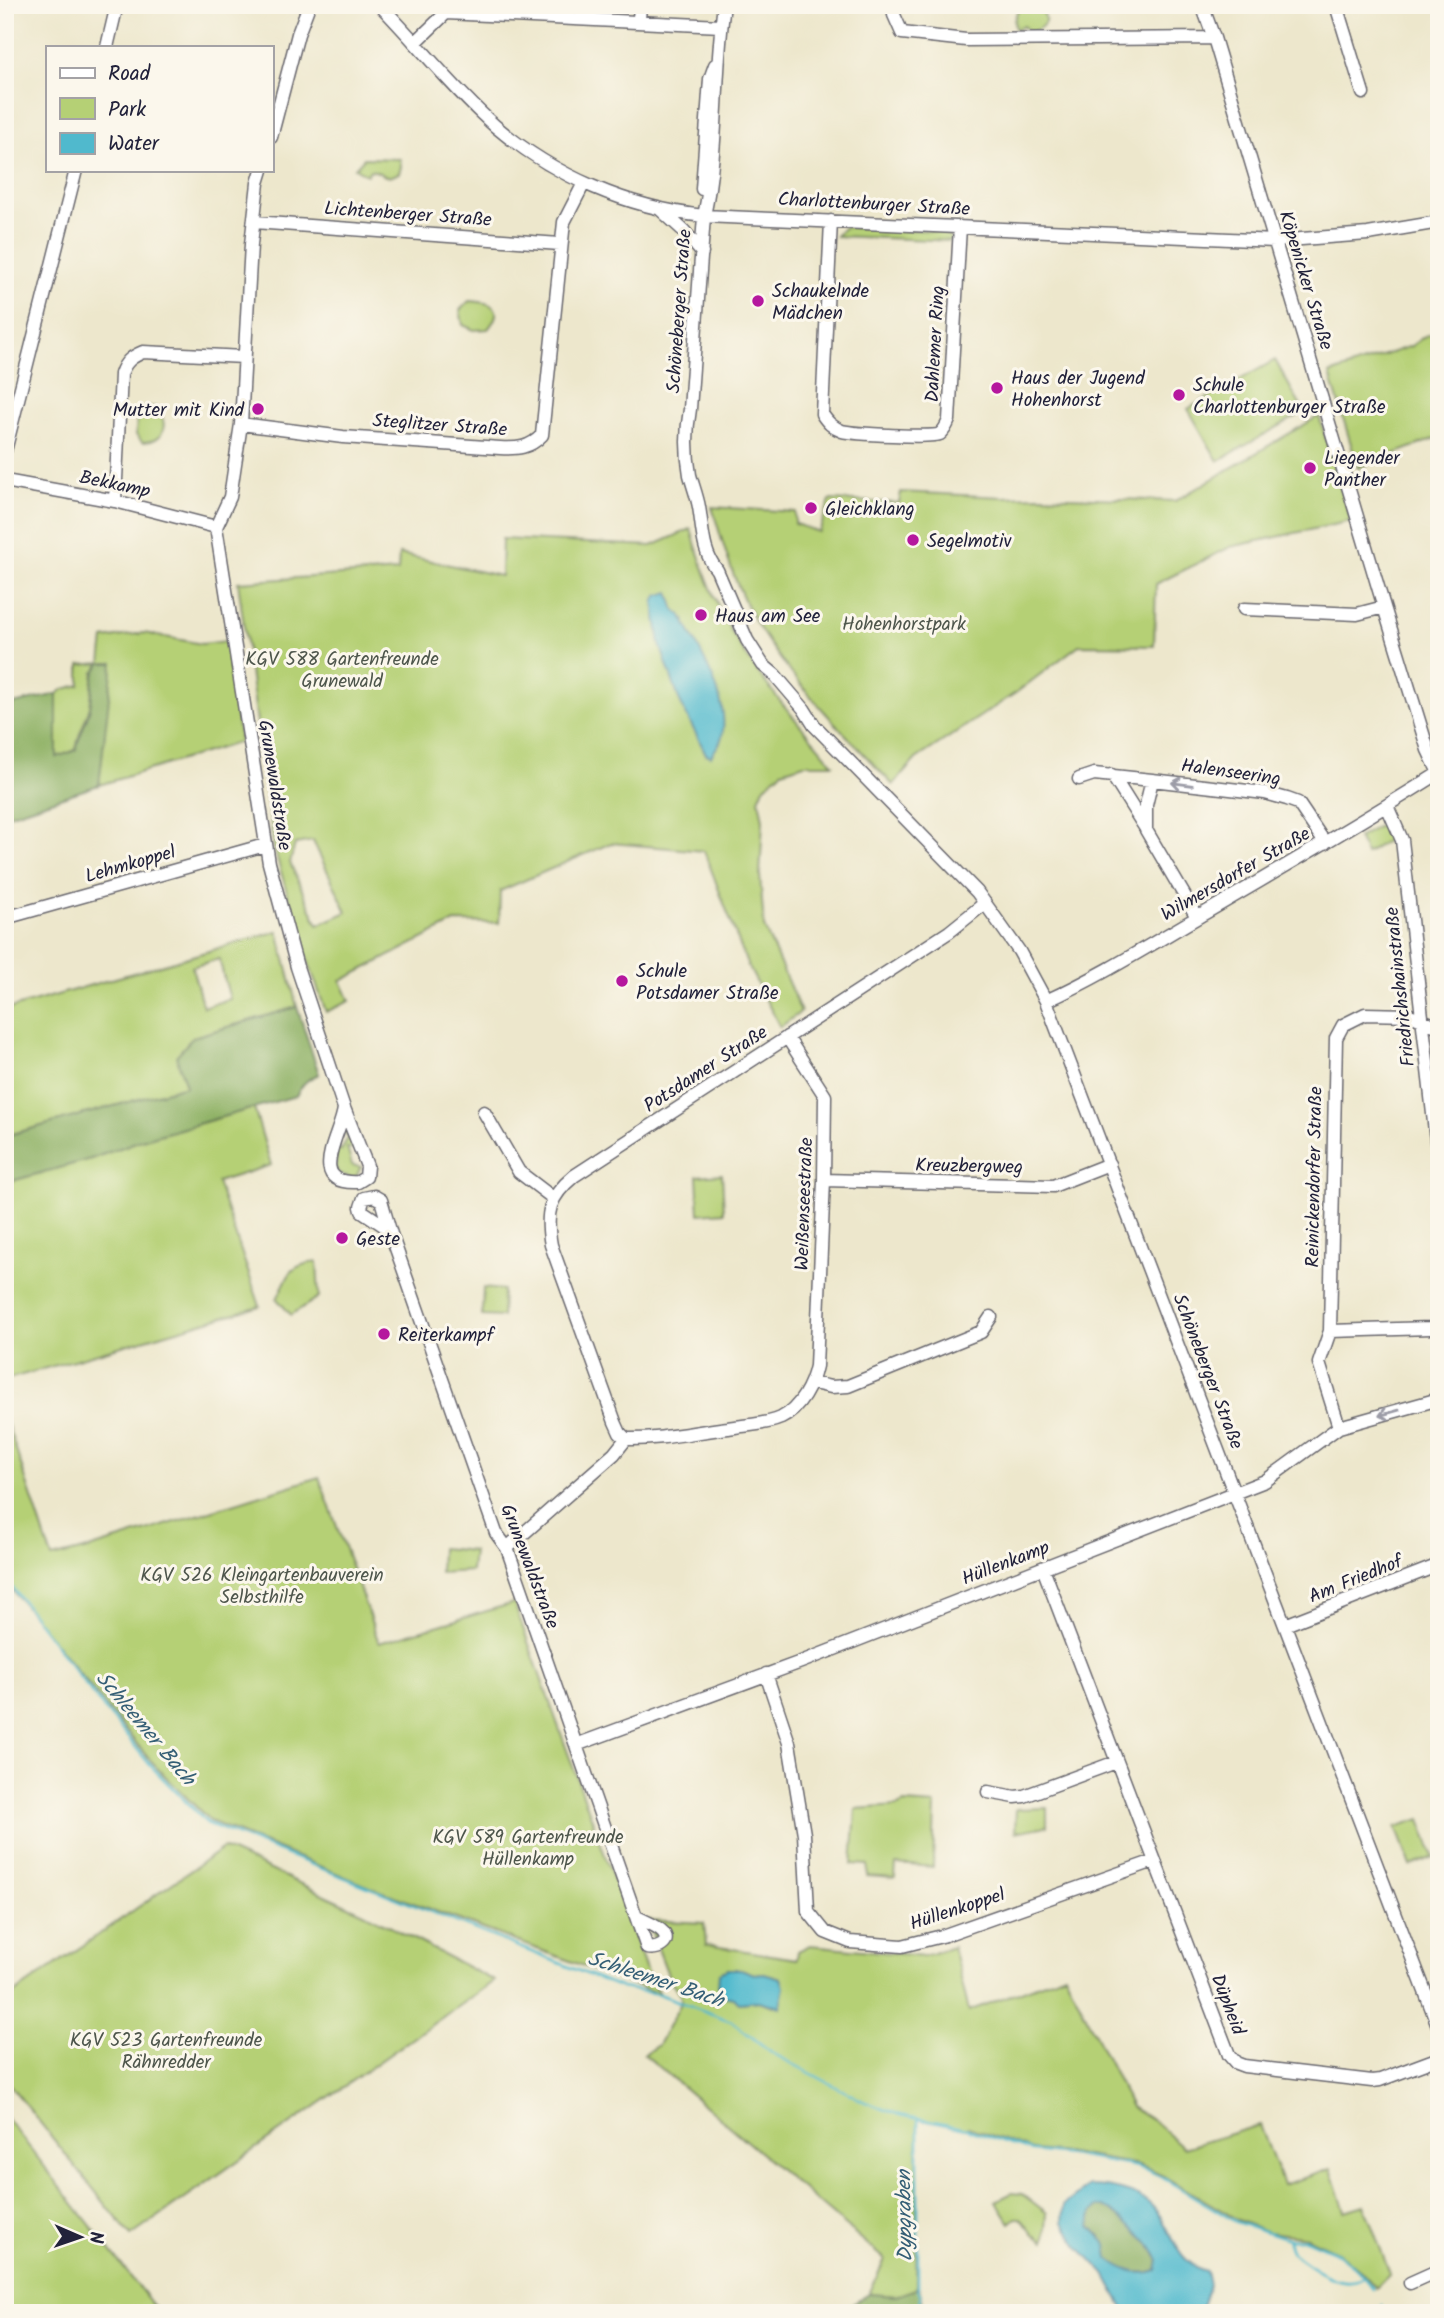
<svg xmlns="http://www.w3.org/2000/svg" width="1444" height="2318" font-family="Kalam,sans-serif">
  <style>
    .green { fill: #b5d075; stroke: #6c7958; stroke-width: 2; fill-rule: evenodd }
    .forest { fill: #90b266; stroke: #596a50; stroke-width: 2 }
    .water { fill: #50b9cd; stroke: #396e84; stroke-width: 2; fill-rule: evenodd }
    .lines { fill: none; stroke-linecap: round; stroke-linejoin: round }
    .stream { stroke: #50b9cd; stroke-width: 2.5 }
    .minor-casing { stroke: #69676e; stroke-width: 15 }
    .minor { stroke: #fff; stroke-width: 12 }
    .oneway { stroke: #9c9ca7 }
    .poi-dot { fill: #b5179e; stroke: #fbf7ec; stroke-width: 2.5 }
    .labels { text-anchor: middle; stroke-width: 6; stroke-linejoin: round; paint-order: stroke }
    .street-label { font-size: 19px; fill: #22223b; stroke: #fbf7ec }
    .poi-label { font-size: 19px; fill: #22223b; stroke: #fbf7ec; text-anchor: start }
    .park-label { font-size: 19px; fill: #4e564c; stroke: #fbf7ec }
    .water-label { font-size: 21px; font-style: italic; fill: #345e75; stroke: #fbf7ec }
  </style>
  <rect width="100%" height="100%" fill="#fbf7ec"/>
  <filter id="ink" filterUnits="userSpaceOnUse"><feTurbulence type="fractalNoise" baseFrequency=".0143" numOctaves="2"/><feDisplacementMap in="SourceGraphic" scale="14" xChannelSelector="R" yChannelSelector="G"/><feConvolveMatrix kernelMatrix="1 2 1 2 8 2 1 2 1" color-interpolation-filters="sRGB"/></filter>
  <filter id="wash" filterUnits="userSpaceOnUse"><feTurbulence type="fractalNoise" baseFrequency=".00686" numOctaves="4" result="noise"/><feDisplacementMap in="SourceGraphic" scale="28" xChannelSelector="R" yChannelSelector="G"/><feGaussianBlur stdDeviation="1.57" result="paint"/><feColorMatrix in="noise" values="0 0 0 0 0 0 0 0 0 0 0 0 0 0 0 0 0 1.4 0 .05"/><feComposite in="paint" operator="in"/></filter>
  <g filter="url(#wash)">
    <rect width="100%" height="100%" fill="#ede7cc"/>
    <path class="green" d="M1025,5H1043L1042,11C1050,22 1042,29 1030,32L1023,26L1016,30C1011,21 1017,9 1025,5Z
      M364,158L400,159L401,167L399,173C381,182 385,171 370,170L367,175L355,168Z
      M844,227L945,231L953,241L836,236Z
      M469,301C490,302 507,306 488,329L474,330L463,325L460,310Z
      M1439,332V437L1358,468L1330,374L1411,346L1425,336Z
      M1275,360L1304,412L1218,461L1188,409Z
      M146,407H155C171,423 164,443 142,442L136,435L137,412Z
      M1319,416L1351,521L1230,547L1156,584L1154,646L1079,645L1017,692L916,759L893,785C846,734 795,686 758,626C736,590 724,548 712,507L795,512V524L819,532L830,500L899,503L901,492L1003,497L1041,496L1175,501Z
      M691,529C697,551 705,574 714,596C740,660 789,711 833,764H804L782,771L764,787L759,799L763,820L760,875L764,927L801,1012L780,1027L747,964L704,851L611,843L500,891L499,923L455,922L341,981L350,1001L326,1012L302,944L274,848L238,582L398,571L399,554L501,576L502,539L652,546ZM669,592L675,611L682,616C702,659 728,693 720,742L706,754L699,737ZM313,841L347,912L318,925L290,863L295,844Z
      M144,633L202,644L226,641L240,742L99,785L112,663L94,672L90,707L79,736L76,750L57,758V694L64,689L80,685V665L101,663L104,639Z
      M1384,823L1392,837L1366,854L1358,838Z
      M278,931L297,1007L193,1037L187,1086L5,1136V1010ZM219,959L230,999L203,1007L192,967Z
      M254,1108L271,1165L217,1182L260,1306L5,1380V1183L91,1159L141,1140Z
      M346,1124L355,1149L347,1148L352,1165L361,1167L356,1177L352,1178L338,1173L334,1165L336,1164V1145L341,1151L348,1137L342,1129Z
      M722,1174L724,1212L699,1214L697,1176Z
      M317,1262L319,1297L291,1315L277,1299C289,1275 288,1265 317,1262Z
      M483,1288L503,1290L502,1317L482,1316Z
      M5,1417L52,1558L92,1548L319,1477L379,1643L514,1603L647,1972L659,1994L370,1887L210,1821L152,1763L5,1581Z
      M441,1548L473,1551L471,1571L440,1573Z
      M904,1803L935,1805L933,1867L896,1864L895,1878L867,1876L868,1865L852,1864L856,1809L898,1806Z
      M1047,1808V1826L1015,1832L1016,1809Z
      M1420,1819L1434,1857L1411,1866L1396,1827Z
      M223,1848L364,1913L494,1981L131,2236L5,2079V2000Z
      M647,1920L704,1923L706,1945L797,1959L798,1951L810,1945L924,1956L953,1947L969,2011L1065,1974L1131,2107L1155,2122L1184,2148L1260,2125L1283,2185L1331,2169L1345,2211L1364,2205L1390,2274L1376,2288L1357,2267L1334,2250L1307,2237L1268,2232L1238,2220L1163,2176L1139,2165L1069,2153L1032,2150L968,2127L967,2129L918,2119L916,2289L896,2296L869,2294L885,2259L644,2054L658,2045L681,2003V1997L670,1980ZM728,1969H741L754,1974L764,1973L781,1978L773,2006L759,2001L739,2003L735,1998Z
      M5,2116L159,2313H5Z
      M1012,2193L1022,2194L1047,2213L1045,2241L1034,2235L1021,2218H1016L1010,2223L996,2201Z"/>
    <path class="forest" d="M101,663H113L99,785L5,816V722L13,704L57,694V757L76,750C79,735 87,721 90,707C95,689 88,679 101,663Z
      M297,1007L319,1074C307,1079 302,1084 296,1096L141,1140L91,1159L5,1183V1136L186,1086L176,1056L193,1037Z
      M1097,2207H1104L1111,2210L1148,2242L1159,2261L1157,2270C1146,2275 1116,2272 1109,2259C1107,2256 1108,2252 1107,2248C1105,2239 1096,2232 1090,2226L1092,2212Z
      M919,2288L922,2299L918,2313H838L869,2294L896,2296Z"/>
    <path class="water" d="M669,592L675,611L682,616C698,649 735,705 720,742C718,746 714,751 711,756L706,754L680,702L660,645L654,603L657,596Z
      M728,1969H741L754,1974L764,1973L781,1978L784,1987L780,2007L759,2001L739,2003L734,1998L722,1996L718,1987L719,1973Z
      M1089,2186C1109,2186 1136,2191 1151,2205C1174,2227 1172,2261 1206,2271L1209,2285L1200,2313H1126L1105,2274L1078,2246L1063,2222L1064,2205ZM1097,2207H1104L1111,2210L1148,2242L1159,2260L1157,2270C1142,2277 1122,2270 1109,2259L1107,2244L1090,2226L1092,2212Z"/>
    <g class="lines">
      <path class="stream" d="M5,1578L92,1693L150,1765L207,1823L622,1988L659,1994L731,2021L774,2054L865,2102L900,2115L967,2129L1032,2151L1070,2155L1138,2167L1163,2178L1236,2222L1289,2239H1306L1334,2251L1356,2268L1373,2289
        M1289,2240V2246L1292,2253C1312,2267 1340,2291 1364,2277
        M1382,2305L1385,2313
        M916,2313L921,2297L918,2289V2119"/>
    </g>
  </g>
  <g filter="url(#ink)">
    <g class="lines">
      <defs>
        <path id="minor" d="M380,5C419,45 454,90 495,126C554,176 628,208 704,216L1275,241L1368,234L1439,222
          M724,5C714,75 719,146 704,216L690,409C686,431 686,453 690,475C693,486 697,496 699,507C703,530 702,552 717,570L747,640L763,665L775,675L804,709L814,725L977,892L1019,951L1046,1001L1439,2028
          M894,5V15L902,33L966,40L1214,38
          M1202,5L1214,38L1384,607L1428,750L1439,773
          M1336,5L1363,93
          M639,20L640,5
          M416,42L446,13L721,26
          M107,47L117,5
          M271,137L298,34L309,5
          M262,170L258,183L251,244L241,424L230,497L216,527L269,863L297,967L344,1108L367,1166L366,1177L358,1182C304,1185 342,1133 344,1108
          M702,189L710,79L715,65
          M661,210L684,231L702,253
          M831,221L822,414C828,423 832,427 842,431C853,434 933,438 940,434C945,430 947,425 949,420L960,227
          M254,222L560,244
          M241,424L343,437L500,448C517,449 530,448 542,435L564,222L584,183
          M5,451L76,170
          M5,481L115,501L216,527
          M115,501L121,374C125,362 131,357 143,352L244,357
          M1244,609L1357,614L1384,607
          M1112,775L1146,829
          M1079,779L1094,774L1152,780
          M1387,806L1402,840L1439,1167
          M1197,917L1146,830V805L1152,780L1265,793L1287,799L1298,803L1325,843
          M5,918L265,845
          M1046,1001C1101,976 1153,943 1205,913C1283,867 1362,822 1439,773
          M484,1112L519,1172L553,1198
          M824,1180L1053,1186L1109,1164
          M389,1229L362,1211L361,1207L364,1198L374,1196L381,1200L391,1234L496,1533L507,1548L647,1948C657,1950 672,1944 663,1932C658,1926 644,1921 637,1917
          M1330,1331L1431,1328L1439,1323
          M813,1383L831,1387L848,1386L981,1332L991,1317
          M1339,1427L1319,1363L1330,1331L1336,1038L1343,1025L1365,1014L1410,1015L1434,1025H1439
          M626,1439C660,1440 694,1432 728,1428C745,1425 765,1425 781,1418C800,1409 812,1385 816,1366L824,1180L825,1096L787,1037
          M507,1548L614,1454L626,1439L620,1433L615,1422L551,1245C545,1212 549,1197 574,1176L949,932L985,903
          M1043,1568L1229,2055L1236,2063L1244,2066L1372,2081L1380,2080L1439,2058
          M1285,1625L1439,1565
          M766,1674L789,1743L804,1834L808,1911L825,1932L850,1942L902,1946L942,1936L1154,1861
          M576,1745L801,1662L1265,1481L1339,1427L1439,1399
          M988,1792L1015,1797L1024,1796L1116,1762
          M1410,2283L1439,2270"/>
      </defs>
      <use href="#minor" class="minor-casing"/>
      <use href="#minor" class="minor"/>
    </g>
    <defs><path id="oneway-shaft" d="M-6 0H5M1.5-3L5.5 0L1.5 3" fill="none" stroke-width="1.6" stroke-linecap="round" stroke-linejoin="round" transform="scale(1.75)"/></defs>
    <g class="oneway">
      <use href="#oneway-shaft" transform="translate(1182 784) rotate(-173)"/>
      <use href="#oneway-shaft" transform="translate(1389 1413) rotate(164)"/>
    </g>
  </g>
  <g class="poi-dot">
    <circle cx="758" cy="301" r="7"/>
    <circle cx="997" cy="388" r="7"/>
    <circle cx="1179" cy="395" r="7"/>
    <circle cx="258" cy="409" r="7"/>
    <circle cx="1310" cy="468" r="7"/>
    <circle cx="811" cy="508" r="7"/>
    <circle cx="913" cy="540" r="7"/>
    <circle cx="701" cy="615" r="7"/>
    <circle cx="622" cy="981" r="7"/>
    <circle cx="342" cy="1238" r="7"/>
    <circle cx="384" cy="1334" r="7"/>
  </g>
  <g class="labels">
    <g class="street-label">
      <text transform="translate(874 203) rotate(3)" y="7">Charlottenburger Straße</text>
      <text transform="translate(408 213) rotate(4)" y="7">Lichtenberger Straße</text>
      <text transform="translate(1307 280) rotate(73)" y="7">Köpenicker Straße</text>
      <text transform="translate(678 311) rotate(-86)" y="7">Schöneberger Straße</text>
      <text transform="translate(934 344) rotate(-87)" y="7">Dahlemer Ring</text>
      <text transform="translate(440 424) rotate(4)" y="7">Steglitzer Straße</text>
      <text transform="translate(115 483) rotate(12)" y="7">Bekkamp</text>
      <text transform="translate(1231 771) rotate(8)" y="7">Halenseering</text>
      <text transform="translate(276 785) rotate(81)" y="7">Grunewaldstraße</text>
      <text transform="translate(130 863) rotate(-16)" y="7">Lehmkoppel</text>
      <text transform="translate(1235 873) rotate(-30)" y="7">Wilmersdorfer Straße</text>
      <text transform="translate(1399 987) rotate(-96)" y="7">Friedrichshainstraße</text>
      <text transform="translate(705 1068) rotate(-33)" y="7">Potsdamer Straße</text>
      <text transform="translate(969 1165) rotate(1)" y="7">Kreuzbergweg</text>
      <text transform="translate(1313 1177) rotate(-89)" y="7">Reinickendorfer Straße</text>
      <text transform="translate(803 1204) rotate(-88)" y="7">Weißenseestraße</text>
      <text transform="translate(1209 1371) rotate(69)" y="7">Schöneberger Straße</text>
      <text transform="translate(1005 1562) rotate(-21)" y="7">Hüllenkamp</text>
      <text transform="translate(531 1566) rotate(69)" y="7">Grunewaldstraße</text>
      <text transform="translate(1355 1578) rotate(-22)" y="7">Am Friedhof</text>
      <text transform="translate(957 1908) rotate(-18)" y="7">Hüllenkoppel</text>
      <text transform="translate(1229 2004) rotate(69)" y="7">Düpheid</text>
    </g>
    <g class="poi-label">
      <text x="772" y="297">Schaukelnde<tspan x="772" dy="22">Mädchen</tspan></text>
      <text x="1011" y="384">Haus der Jugend<tspan x="1011" dy="22">Hohenhorst</tspan></text>
      <text x="1193" y="391">Schule<tspan x="1193" dy="22">Charlottenburger Straße</tspan></text>
      <text x="244" y="416" text-anchor="end">Mutter mit Kind</text>
      <text x="1324" y="464">Liegender<tspan x="1324" dy="22">Panther</tspan></text>
      <text x="825" y="515">Gleichklang</text>
      <text x="927" y="547">Segelmotiv</text>
      <text x="715" y="622">Haus am See</text>
      <text x="636" y="977">Schule<tspan x="636" dy="22">Potsdamer Straße</tspan></text>
      <text x="356" y="1245">Geste</text>
      <text x="398" y="1341">Reiterkampf</text>
    </g>
    <g class="park-label">
      <text x="904" y="630">Hohenhorstpark</text>
      <text x="342" y="665">KGV 588 Gartenfreunde<tspan x="342" dy="22">Grunewald</tspan></text>
      <text x="262" y="1581">KGV 526 Kleingartenbauverein<tspan x="262" dy="22">Selbsthilfe</tspan></text>
      <text x="528" y="1843">KGV 589 Gartenfreunde<tspan x="528" dy="22">Hüllenkamp</tspan></text>
      <text x="166" y="2046">KGV 523 Gartenfreunde<tspan x="166" dy="22">Rähnredder</tspan></text>
    </g>
    <g class="water-label">
      <text transform="translate(146 1728) rotate(50)" y="7">Schleemer Bach</text>
      <text transform="translate(656 1979) rotate(18)" y="7">Schleemer Bach</text>
      <text transform="translate(904 2216) rotate(-91)" y="7">Dypgraben</text>
    </g>
  </g>
  <rect width="1444" height="2318" fill="none" stroke="#fbf7ec" stroke-width="28"/>
  <rect x="46" y="46" width="228" height="126" fill="#fbf7ec" stroke="#a4a2a5" stroke-width="2"/>
  <rect x="60" y="68" width="35" height="10" fill="#ffffff" stroke="#a4a2a5" stroke-width="2"/>
  <text x="108" y="80" font-size="21" fill="#22223b">Road</text>
  <rect x="60" y="98" width="35" height="21" fill="#b5d075" stroke="#a4a2a5" stroke-width="2"/>
  <text x="108" y="116" font-size="21" fill="#22223b">Park</text>
  <rect x="60" y="133" width="35" height="21" fill="#50b9cd" stroke="#a4a2a5" stroke-width="2"/>
  <text x="108" y="150" font-size="21" fill="#22223b">Water</text>
  <g transform="translate(80 2237) rotate(92)" stroke="#fbf7ec" stroke-width="5" paint-order="stroke">
  <path d="M0-5L12 26L0 18L-12 26Z" fill="#22223b"/>
  <text y="-10" font-size="19" font-weight="bold" text-anchor="middle" fill="#22223b">N</text>
  </g>
</svg>
